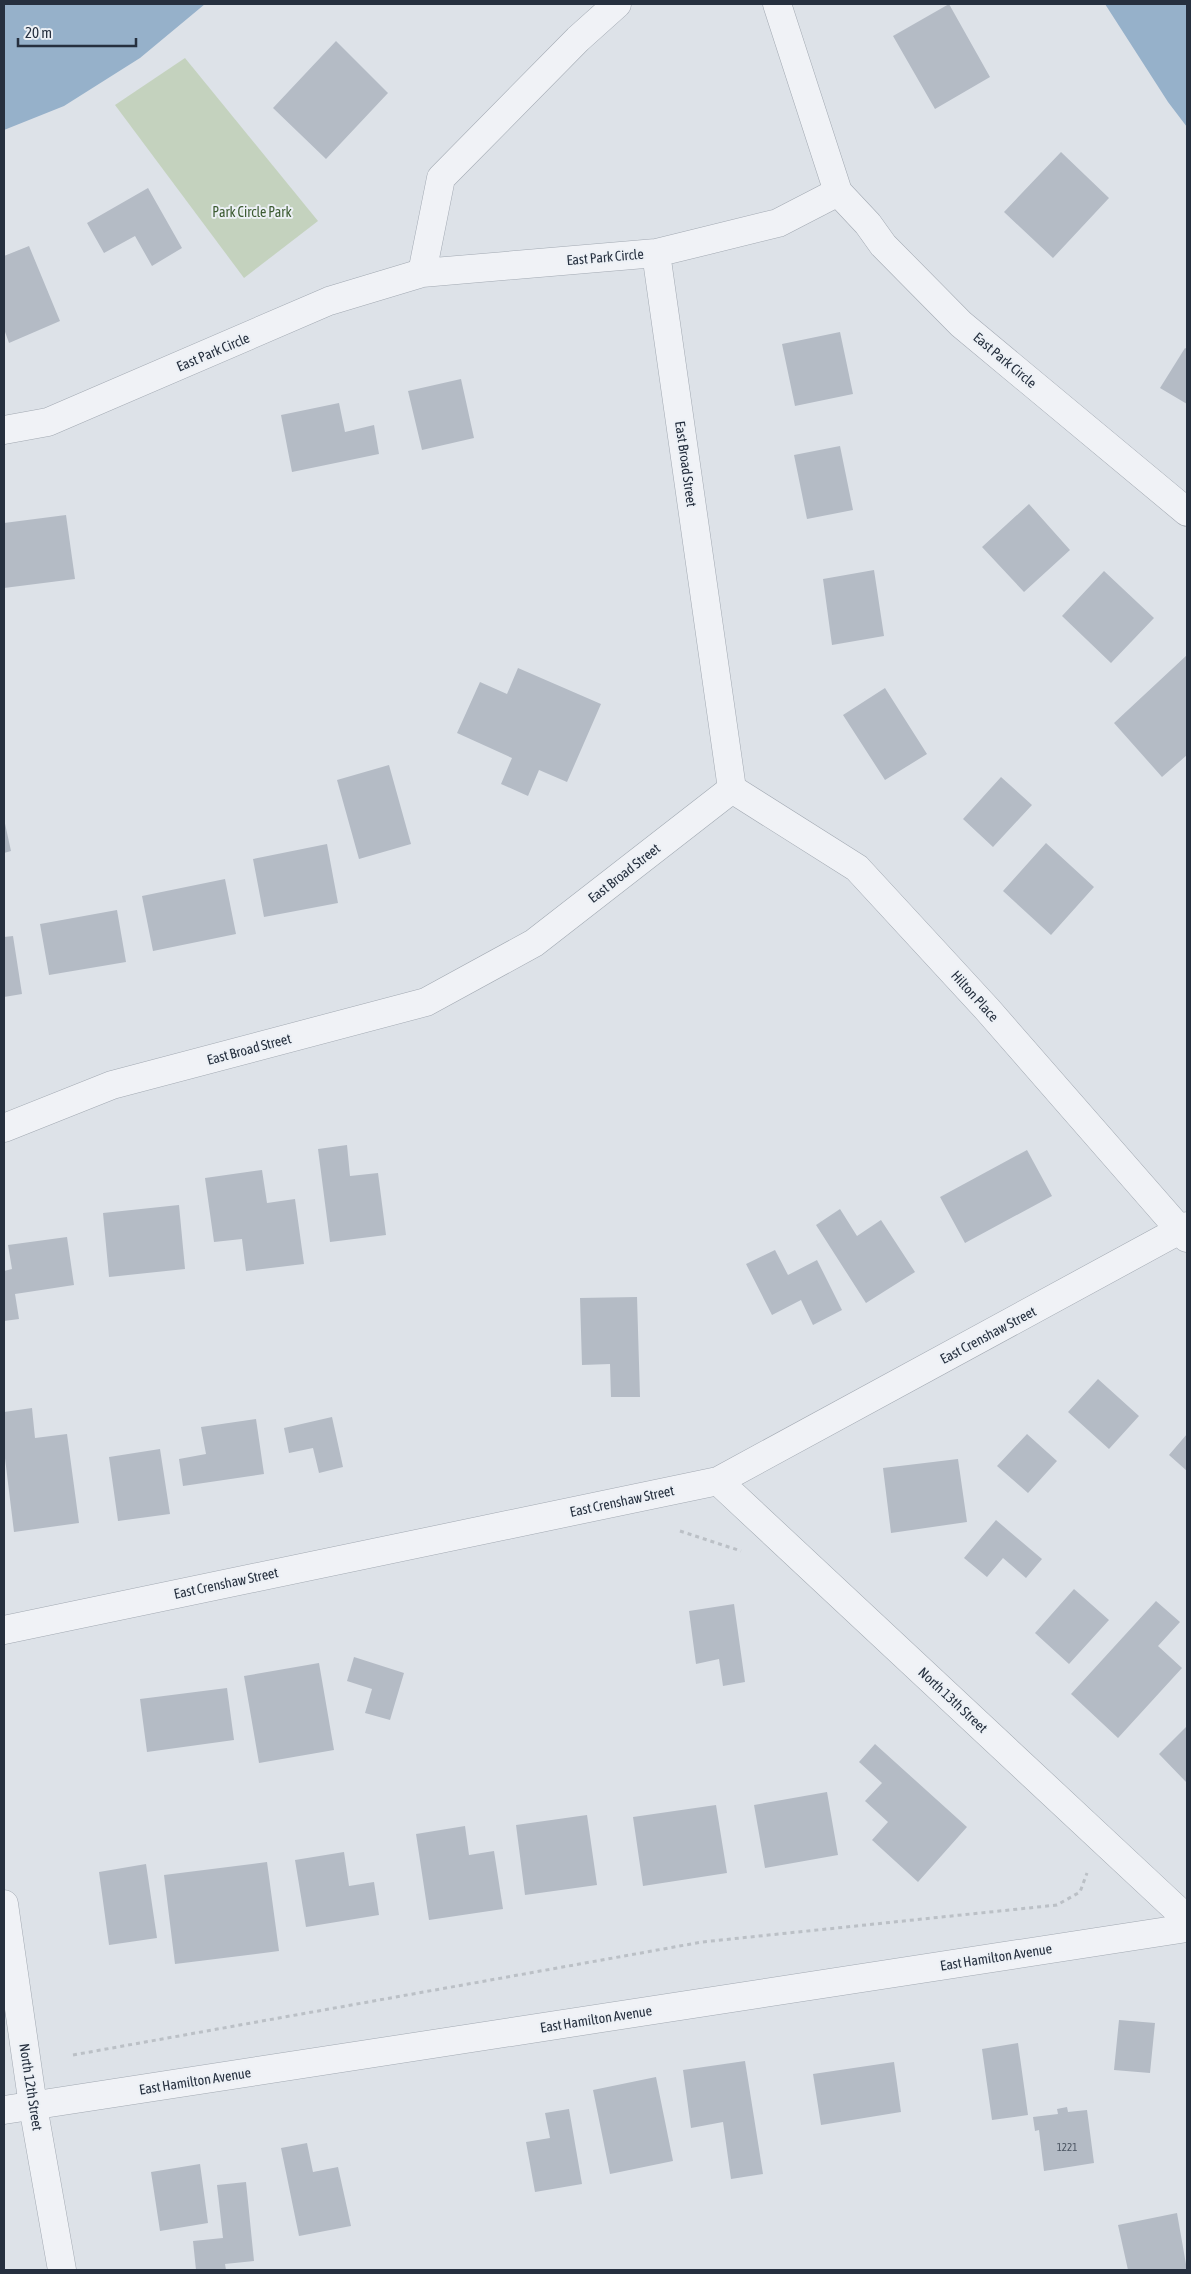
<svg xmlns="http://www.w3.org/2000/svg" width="1191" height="2274" font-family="'Asap Condensed',sans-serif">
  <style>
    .green { fill: #c4d2be }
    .water { fill: #96b1ca }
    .building { fill: #b4bbc5 }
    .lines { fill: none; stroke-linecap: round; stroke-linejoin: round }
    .minor-casing { stroke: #a2a9b2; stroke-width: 29 }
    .path { stroke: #bbc0c6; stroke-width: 3; stroke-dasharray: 4 4; stroke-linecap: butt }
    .minor { stroke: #f0f2f6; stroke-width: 28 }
    .labels { text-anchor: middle; stroke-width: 4; stroke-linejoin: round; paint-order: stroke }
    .number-label { font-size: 11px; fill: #4a5360 }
    .park-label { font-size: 14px; fill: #3c5b32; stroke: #ecf0f5 }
    .street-label { font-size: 14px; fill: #26303f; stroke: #ecf0f5 }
  </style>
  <rect width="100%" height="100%" fill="#dde2e8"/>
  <path class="green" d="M185,58L318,221L244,278L115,105Z"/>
  <path class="water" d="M4,4H205L140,58L64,106L4,130Z
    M1105,4H1187V127L1168,102Z"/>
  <path class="building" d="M949,4L990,77L935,109L893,36Z
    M336,41L388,93L326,159L273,108Z
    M1061,152L1109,198L1053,258L1004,212Z
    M148,188L182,248L152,266L135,236L104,253L87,223Z
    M29,246L60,321L9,343L4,329V256Z
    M840,332L853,394L795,406L782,344Z
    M1185,348L1187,349V404L1160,388Z
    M461,379L474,438L422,450L408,391Z
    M339,403L345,432L374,425L379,454L292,472L281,415Z
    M840,446L853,510L807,519L794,455Z
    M1029,504L1070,550L1024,592L982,547Z
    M66,515L75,579L4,588V523Z
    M874,570L884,636L832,645L823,579Z
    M1104,571L1154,618L1111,663L1062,616Z
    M1187,655V755L1162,777L1114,723Z
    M518,668L601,704L567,782L539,770L528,796L501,784L512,758L457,733L480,682L507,694Z
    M885,688L927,754L885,780L843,715Z
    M389,765L411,844L359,859L337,780Z
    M1001,777L1032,805L993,847L963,819Z
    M4,819L11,851L4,853Z
    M1046,843L1094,887L1051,935L1003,891Z
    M327,844L338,903L264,917L253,859Z
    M225,879L236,934L153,951L142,896Z
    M117,910L126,962L49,975L40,924Z
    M13,936L22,994L4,997V937Z
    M347,1145L350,1176L378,1173L386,1235L330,1242L318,1149Z
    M1027,1150L1052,1196L965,1243L940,1197Z
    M262,1170L267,1203L295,1199L304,1264L246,1271L242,1239L214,1242L205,1178Z
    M179,1205L185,1269L109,1277L103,1213Z
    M840,1209L857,1236L881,1220L915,1272L866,1303L816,1225Z
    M67,1237L74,1285L15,1294L19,1319L4,1321V1271L12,1269L8,1245Z
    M775,1250L788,1275L817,1260L842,1310L813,1325L801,1300L772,1315L746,1264Z
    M637,1297L640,1397H611L610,1364L582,1365L580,1298Z
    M1098,1379L1139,1416L1109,1449L1068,1412Z
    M32,1408L35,1438L67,1434L79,1523L14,1532L4,1450V1412Z
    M332,1417L343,1467L319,1473L313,1448L289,1453L284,1428Z
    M256,1419L264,1474L183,1486L179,1459L206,1454L201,1427Z
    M1027,1434L1057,1461L1028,1493L997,1466Z
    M1187,1434V1471L1169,1455Z
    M160,1449L170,1514L118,1521L109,1457Z
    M958,1459L967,1522L891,1533L883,1468Z
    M996,1520L1042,1559L1026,1578L1003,1558L987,1577L964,1558Z
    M1074,1589L1109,1620L1069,1664L1035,1633Z
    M1156,1601L1180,1622L1158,1646L1182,1668L1118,1738L1071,1694Z
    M734,1604L745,1682L723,1686L719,1659L696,1664L689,1611Z
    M354,1657L404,1673L390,1720L365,1713L372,1689L347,1681Z
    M319,1663L334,1750L259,1763L244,1676Z
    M227,1688L234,1740L147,1752L140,1699Z
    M1187,1726V1783L1159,1754Z
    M875,1744L967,1827L918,1882L872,1840L888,1822L865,1801L882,1783L859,1762Z
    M827,1792L838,1855L765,1868L754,1805Z
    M716,1805L727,1873L643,1886L633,1817Z
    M587,1815L597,1885L525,1895L516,1825Z
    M465,1826L469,1855L494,1851L503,1909L429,1920L416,1834Z
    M344,1852L349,1886L374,1882L379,1915L306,1927L295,1860Z
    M267,1862L279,1951L175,1964L164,1875Z
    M146,1864L157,1938L109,1945L99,1872Z
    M1119,2020L1155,2023L1150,2073L1114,2070Z
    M1018,2043L1028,2115L992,2120L982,2049Z
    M745,2061L763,2174L731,2179L723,2122L691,2128L683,2070Z
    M894,2062L901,2112L821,2125L813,2074Z
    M656,2077L673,2161L610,2174L593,2090Z
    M1067,2107L1068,2112L1087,2110L1094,2163L1044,2171L1039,2130L1035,2131L1033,2117L1058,2114L1057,2109Z
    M569,2109L582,2184L535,2192L526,2142L550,2138L545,2113Z
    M307,2143L313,2172L338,2167L351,2226L299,2236L281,2148Z
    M200,2164L208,2223L160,2231L151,2172Z
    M246,2182L254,2261L225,2264L226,2270H196L193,2241L223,2238L217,2185Z
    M1177,2213L1187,2270H1128L1118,2225Z"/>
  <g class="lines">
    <defs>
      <path id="minor" d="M777,4L838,192L868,224L883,245L961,324L1187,512
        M422,273L441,178L578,39L617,4
        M4,430L48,422L329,301L422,273L656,253L778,223L838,192
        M732,789L857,868L987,1009L1187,1238
        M4,1128L112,1085L426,1002L534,943L732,789L656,253
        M718,1481L1187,1919
        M4,1630L718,1481L1187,1226
        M4,1904L33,2106L62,2270
        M4,2110L1187,1928"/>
    </defs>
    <use href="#minor" class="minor-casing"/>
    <path class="path" d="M680,1531L741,1551
      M73,2055L702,1942L1057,1905L1080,1892L1087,1873"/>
    <use href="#minor" class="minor"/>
  </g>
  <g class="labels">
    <g class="number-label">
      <text x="1067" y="2151">1221</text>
    </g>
    <g class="park-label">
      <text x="252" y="217">Park Circle Park</text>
    </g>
    <g class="street-label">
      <text transform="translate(605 257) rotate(-5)" y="5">East Park Circle</text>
      <text transform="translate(213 352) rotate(-23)" y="5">East Park Circle</text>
      <text transform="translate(1005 360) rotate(40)" y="5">East Park Circle</text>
      <text transform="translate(686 464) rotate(82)" y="5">East Broad Street</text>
      <text transform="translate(624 873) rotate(-38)" y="5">East Broad Street</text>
      <text transform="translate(975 996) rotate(48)" y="5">Hilton Place</text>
      <text transform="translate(249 1049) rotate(-15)" y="5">East Broad Street</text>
      <text transform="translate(988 1335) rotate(-28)" y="5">East Crenshaw Street</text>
      <text transform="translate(622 1501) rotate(-12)" y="5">East Crenshaw Street</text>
      <text transform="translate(226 1583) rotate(-12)" y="5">East Crenshaw Street</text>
      <text transform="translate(953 1700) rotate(43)" y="5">North 13th Street</text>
      <text transform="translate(996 1957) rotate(-9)" y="5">East Hamilton Avenue</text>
      <text transform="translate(596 2019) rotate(-9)" y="5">East Hamilton Avenue</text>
      <text transform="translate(195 2081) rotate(-9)" y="5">East Hamilton Avenue</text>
      <text transform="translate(31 2087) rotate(81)" y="5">North 12th Street</text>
    </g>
  </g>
  <rect width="1191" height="2274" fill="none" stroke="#26303f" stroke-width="10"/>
  <path d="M18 38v8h118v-8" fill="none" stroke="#26303f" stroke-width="2.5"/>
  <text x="25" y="38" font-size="15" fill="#26303f" stroke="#ecf0f5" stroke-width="4" paint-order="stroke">20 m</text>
</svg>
